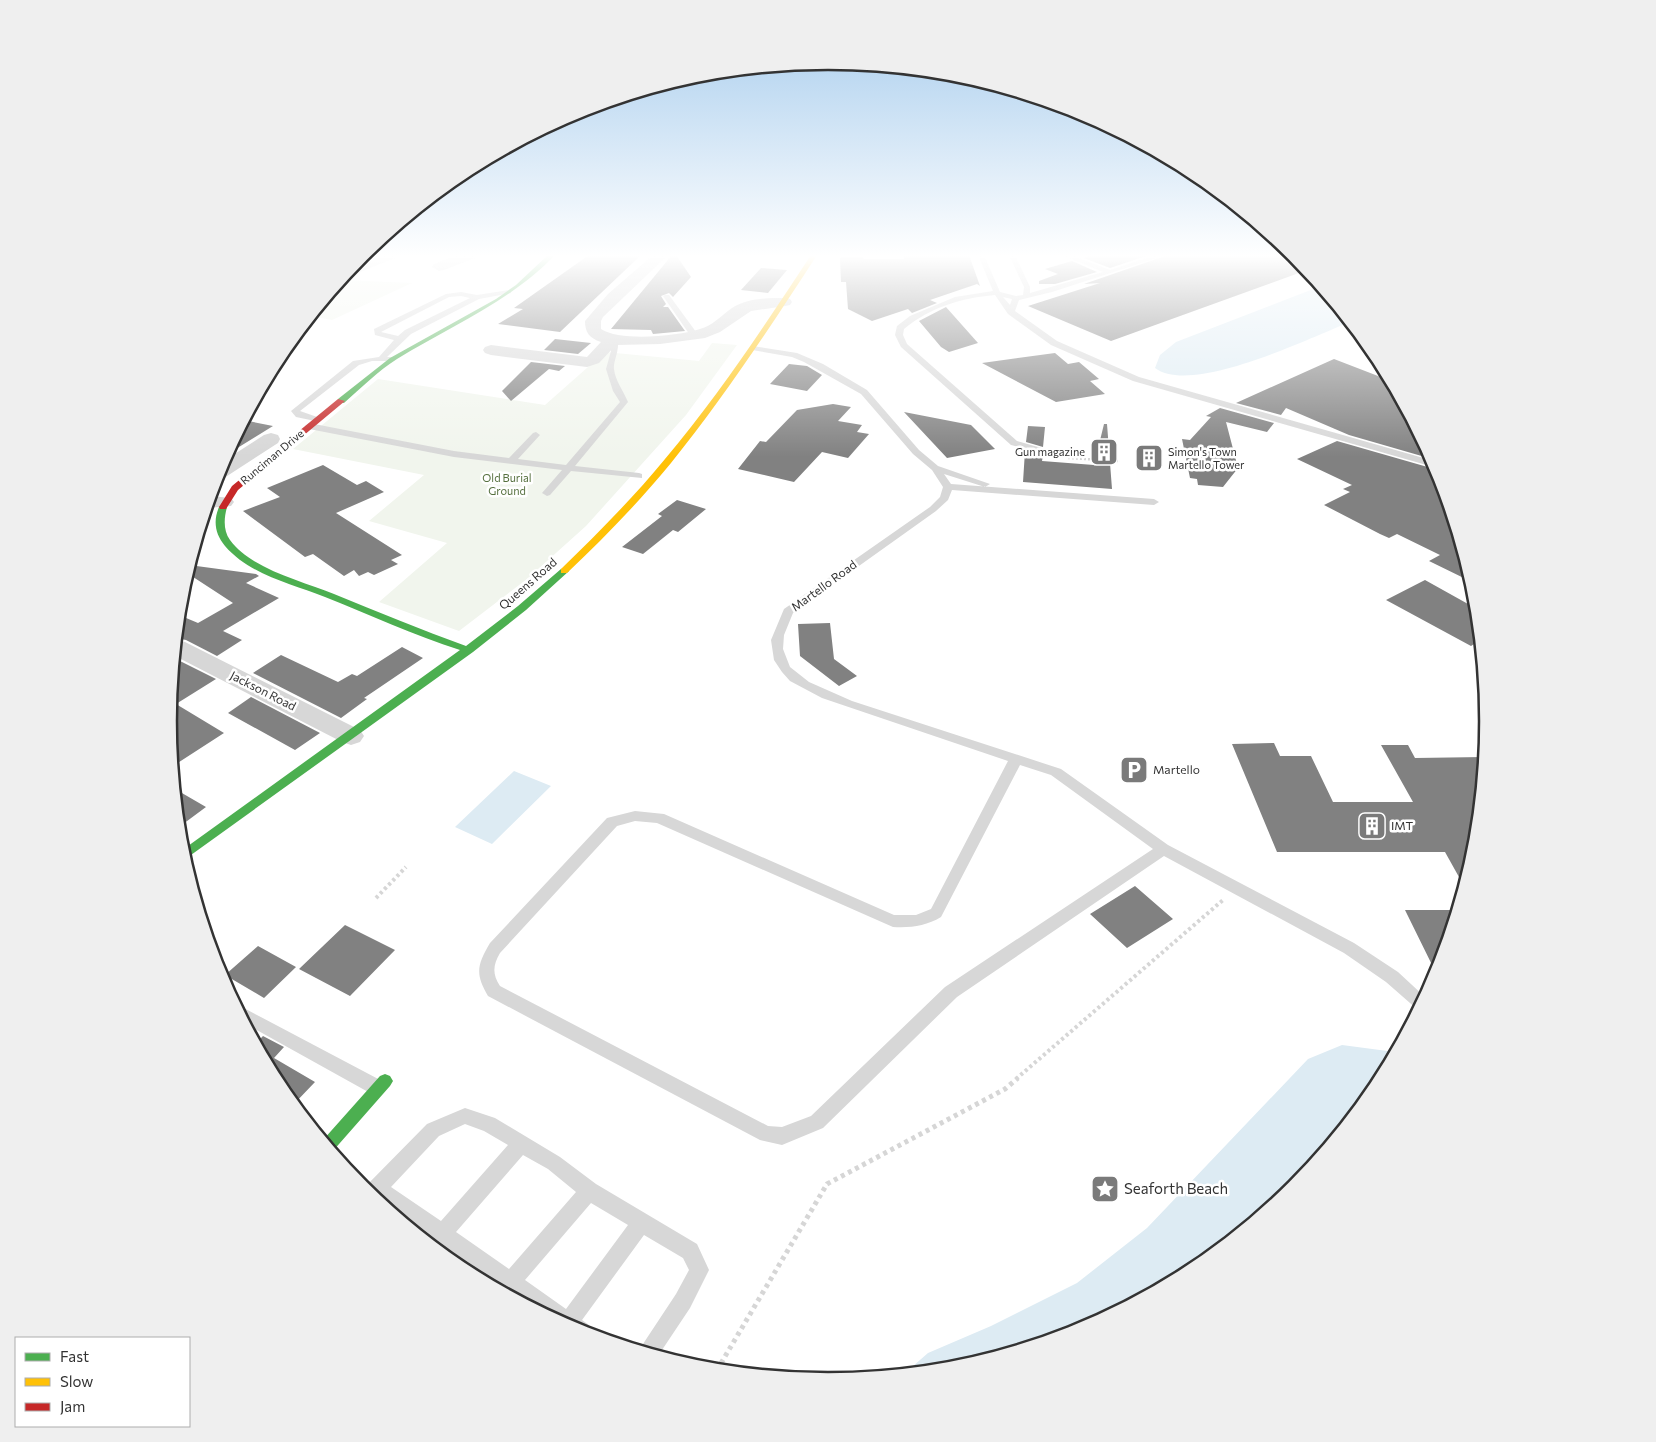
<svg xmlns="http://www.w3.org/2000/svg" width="1656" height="1442" font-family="Commissioner,sans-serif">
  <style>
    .green { fill: #f1f5ed }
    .water { fill: #ddebf3 }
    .building { fill: #818181 }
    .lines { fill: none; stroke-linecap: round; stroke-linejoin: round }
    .path-far2 { stroke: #d6d6d6; stroke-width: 2.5; stroke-dasharray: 2 2; stroke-linecap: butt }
    .path-far1 { stroke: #d6d6d6; stroke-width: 4; stroke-dasharray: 3 3; stroke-linecap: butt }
    .path { stroke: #d6d6d6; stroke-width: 5; stroke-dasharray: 4 4; stroke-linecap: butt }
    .lane { fill: #d7d7d7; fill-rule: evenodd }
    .street { fill: #d7d7d7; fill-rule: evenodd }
    .fast { fill: #4caf50; fill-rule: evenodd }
    .slow { fill: #ffc107; fill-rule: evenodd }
    .jam { fill: #c62828; fill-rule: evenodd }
    .labels { text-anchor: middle; stroke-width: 5; stroke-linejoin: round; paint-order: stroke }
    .far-poi-label { font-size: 11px; fill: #333; stroke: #fff; text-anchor: end }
    .far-street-label { font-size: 11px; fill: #333; stroke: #fff }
    .far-park-label { font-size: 11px; fill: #56703f; stroke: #fff }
    .street-label { font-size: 12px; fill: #333; stroke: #fff }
    .poi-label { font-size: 12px; fill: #333; stroke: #fff; text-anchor: start }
    .near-poi-label { font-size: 15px; fill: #333; stroke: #fff; text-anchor: start }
    .rim { fill: none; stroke: #333; stroke-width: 2.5 }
  </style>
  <rect width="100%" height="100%" fill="#fff"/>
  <path class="green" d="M340,280L412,283L332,320L311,316Z
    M712,343L737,345L686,415L586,526L527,579L459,631L379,602L447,543L369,521L424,475L293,449L378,379L545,405L605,352L699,361Z"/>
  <path class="water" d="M1321,286L1350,322C1309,338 1192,396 1155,368L1160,355L1176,342Z
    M514,771L551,786L492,844L455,827Z
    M1342,1045L1395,1052L1376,1088L1294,1188L1194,1270L1080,1331L956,1368L905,1373L928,1353L991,1326L1077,1283L1147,1228L1308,1059Z"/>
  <path class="building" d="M589,255H641L560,332L498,324L523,309L514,308Z
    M672,255H676L691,277L673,297L669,293L661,296L666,304L663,307H668L685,331L653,334L651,330L611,329Z
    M903,255H969L980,286L977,284L930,300L937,303L912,313L908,309L872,321L848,309L846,282H841L840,258L842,257H863L864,259H904Z
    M1093,255H1149L1110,268L1084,258Z
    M1168,255H1295L1307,270L1111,341L1028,306L1100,283L1084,284Z
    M1072,261L1097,272L1055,284H1039V281L1058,274L1045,269Z
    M761,268L787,270L768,293L741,290Z
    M946,307L978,343L949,352L941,347L919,321Z
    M555,339L591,343L578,354L544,350Z
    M1055,353L1068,364L1079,362L1099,379L1090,381L1105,394L1056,402L982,363Z
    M1334,359L1391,381L1432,459L1349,435L1286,408L1281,415L1236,403Z
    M531,362L565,366L559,371L549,369L511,401L502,391Z
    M789,364L807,366L822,375L807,391L770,384Z
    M833,404L851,407L838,421L862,425L857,432L869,434L848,458L822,452L794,482L738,469L760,441L766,442L797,410Z
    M1220,408L1274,423L1267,432L1226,422L1238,468L1223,487L1198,485L1197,479L1190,478L1182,439L1190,440L1211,417L1206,416Z
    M904,412L971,425L995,449L947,458Z
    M248,421L273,426L226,455L241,426Z
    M1104,424H1107L1112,489L1023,482L1025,451L1043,455L1042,461L1094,465Z
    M1028,426L1045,427L1043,447L1026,442Z
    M1337,441L1438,470L1472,582L1429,561L1440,555L1397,534L1389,538L1380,534L1324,505L1350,492L1343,489L1352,485L1297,459Z
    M323,465L357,485L366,481L384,492L336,513L402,555L391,560L398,564L374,575L368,572L359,576L354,570L344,576L313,554L305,557L243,511L280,497L267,488Z
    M677,500L706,509L678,532L673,530L643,554L622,547L662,516L658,514Z
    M189,565L256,574L259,576L246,583L279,598L223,631L242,640L217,656L186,640L176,638L179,615L198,623L233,603L187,573Z
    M1425,580L1477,609L1480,640L1471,646L1386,600Z
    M830,623L834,659L857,676L839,686L800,656L798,624Z
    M402,647L423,658L364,698L367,699L341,718L253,673L281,655L338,682L352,674L357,676Z
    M174,658L216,679L176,704L224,733L173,766L168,721Z
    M251,697L320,733L295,750L228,713Z
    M1274,743L1280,756H1311L1333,802H1413L1381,745H1408L1415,758L1484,757L1475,850L1464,886L1445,852H1277L1232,744Z
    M175,789L206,807L179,827L176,802Z
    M1135,886L1173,919L1127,948L1090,914Z
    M1405,910H1457L1437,975Z
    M345,925L395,950L350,996L299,969Z
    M258,946L296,967L264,998L225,975Z
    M263,1036L284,1047L274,1058L315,1082L293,1105L279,1087L256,1043Z"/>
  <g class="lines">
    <path class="path-far2" d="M1068,458L1120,461"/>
    <path class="path-far1" d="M376,898L406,867
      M1016,1079L1223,900"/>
    <path class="path" d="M717,1370L827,1184L1005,1089L1018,1078"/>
    <path class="lane" d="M978,255H984L1000,292L1016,296L1023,295L1024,287L1009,255H1015L1030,287V293L1103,272L1062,255H1071L1110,270L1156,255H1166L1052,292L1019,300L1015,311L1057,341L1139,377L1434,461L1437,468L1133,381L1051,345L1008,314L995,295C961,298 931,307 904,329L903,335L907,344L1017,441L1059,453L1054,456L1011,445L901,347L895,335L897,326L910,316L955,297L993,291ZM1003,297L1012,299L1010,305Z
      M509,290L511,291V293L479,299L411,334L387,357H393V361H372L359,365L300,411L320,418V422L296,417L291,411L353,361L379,357L394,340L375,335L374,329L446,294L461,292L477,295ZM461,296L470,298L405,330L398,336L381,332L449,297Z
      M665,295H669L699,336L698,338H692L663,296Z
      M611,339L618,341C619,352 613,362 614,369C615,380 624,392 628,402L575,466L639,473L642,474V478L571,471L550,495L547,496L542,493L562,470L454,457L309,429L305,426L309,423L454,451L509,458L533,433L536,432L540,435L518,459L566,465L620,402L613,391L606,369L611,351Z
      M752,346L797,353L823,364L867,390L919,450L938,466L990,484L985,487L944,474L951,484L1154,499L1159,502L1154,505L952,490L948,500L936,511L793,613L784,635L783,649L790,667L809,682L852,701L1061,769L1168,845L1354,943L1398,972L1425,997L1418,1010L1386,982L1344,953L1164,856L957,997L823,1128L782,1145L760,1140L488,996C475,974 477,965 490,943L607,818L635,811L664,814L894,915H916L931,909L1008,761L822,698L790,681L782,672L774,660L771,640L784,609L930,507L940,497L943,487L932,470L913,454L861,394L804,362L792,357L752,350ZM1020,765L1051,775L1153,849L945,987L811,1116L782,1127L768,1126L500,986C492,974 493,965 500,953L617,826L635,821L657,823L893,927C911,928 926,926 941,917Z
      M240,1006L382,1081L385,1087L382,1093L376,1095L370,1093L246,1024L237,1007Z
      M465,1108L495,1118L560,1157L596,1184L697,1244L709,1270L690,1308L658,1356L639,1350L676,1294L689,1270L683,1258L644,1235L582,1320L589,1325L592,1332L591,1335L575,1330L523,1302L363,1189L427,1124ZM465,1124L484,1131L508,1145L441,1221L391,1187L439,1136ZM523,1155L548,1169L576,1192L509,1269L456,1232ZM591,1203L628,1225L566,1309L525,1280Z"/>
    <path class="street" d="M377,255H397L395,258L353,275H344L353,265Z
      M457,255H477L475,258L444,270L439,271L432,267L434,264Z
      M653,255H668L603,317L601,321V329C621,342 678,336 700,329C712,326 722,315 732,308C748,298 767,298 785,298L790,299L792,302L790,305L785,306L751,311L720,332L705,338L660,344L616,345L599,363L587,367L491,355L485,353L483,350L485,347L491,345L587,357L601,342C589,338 585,332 585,321L608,294Z
      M271,433L278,435L280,439L278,443L224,478L215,479L222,462L264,435Z
      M210,496L231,498L234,502L231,506L207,508Z
      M176,640L185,642L360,730L364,736L360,742L351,745L342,742L175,656Z"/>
    <path class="fast" d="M548,255H555C510,302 451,326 397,359C378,371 361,388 344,403H338V399L390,358L496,299L516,285Z
      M223,504L227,507C224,518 223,530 230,540C251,569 302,581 334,594C378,612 422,630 466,646L518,606L561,569L564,568L569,571L526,610L473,652L184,860L181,851L460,650C414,635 370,615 325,597C292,584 250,575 225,546C215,534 213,521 219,507Z
      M385,1074L390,1076L393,1081L390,1086L332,1152L323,1140L380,1076Z"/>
    <path class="slow" d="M811,255H817C771,326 724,397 671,463C639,502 604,538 567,573H561V569C597,534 633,498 665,459C719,395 765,325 811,255Z"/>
    <path class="jam" d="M338,399L345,401L238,490L226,509H220L219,507L232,486Z"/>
  </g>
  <linearGradient id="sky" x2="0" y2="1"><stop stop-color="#a3caec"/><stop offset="0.56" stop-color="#fff"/><stop offset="1" stop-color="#fff" stop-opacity="0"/></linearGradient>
  <rect width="1656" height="457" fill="url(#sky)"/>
  <defs>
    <symbol id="building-square" viewBox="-11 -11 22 22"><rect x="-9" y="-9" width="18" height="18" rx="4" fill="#7a7a7a" stroke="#fff"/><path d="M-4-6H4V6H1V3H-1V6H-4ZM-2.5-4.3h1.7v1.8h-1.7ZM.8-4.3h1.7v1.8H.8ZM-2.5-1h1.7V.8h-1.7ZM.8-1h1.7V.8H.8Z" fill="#fff"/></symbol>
    <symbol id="parking-square" viewBox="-11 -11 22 22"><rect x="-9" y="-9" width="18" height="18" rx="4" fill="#7a7a7a" stroke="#fff"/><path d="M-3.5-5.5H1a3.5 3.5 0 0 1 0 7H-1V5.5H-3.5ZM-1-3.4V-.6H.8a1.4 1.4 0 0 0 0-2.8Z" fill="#fff"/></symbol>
    <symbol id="sight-square" viewBox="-11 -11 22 22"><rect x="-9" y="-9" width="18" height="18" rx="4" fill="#7a7a7a" stroke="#fff"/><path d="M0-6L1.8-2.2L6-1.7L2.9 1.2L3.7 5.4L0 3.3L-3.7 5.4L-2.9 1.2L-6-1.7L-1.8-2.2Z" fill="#fff"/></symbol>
  </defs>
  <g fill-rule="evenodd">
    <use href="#building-square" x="1088" y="436" width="32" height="32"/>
    <use href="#building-square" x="1133" y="442" width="32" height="32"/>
    <use href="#parking-square" x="1118" y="754" width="32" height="32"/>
    <use href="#building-square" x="1356" y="810" width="32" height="32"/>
    <use href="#sight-square" x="1089" y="1173" width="32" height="32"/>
  </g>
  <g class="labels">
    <g class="far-poi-label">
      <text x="1085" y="456">Gun magazine</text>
      <text x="1168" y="456" text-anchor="start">Simon's Town<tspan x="1168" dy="13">Martello Tower</tspan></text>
    </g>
    <g class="far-street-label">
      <text transform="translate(272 457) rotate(-40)" y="4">Runciman Drive</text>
    </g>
    <g class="far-park-label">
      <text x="507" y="482">Old Burial<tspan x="507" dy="13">Ground</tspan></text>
    </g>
    <g class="street-label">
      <text transform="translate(528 584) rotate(-41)" y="4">Queens Road</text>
      <text transform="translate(824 586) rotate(-36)" y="4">Martello Road</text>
      <text transform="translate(263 691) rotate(27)" y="4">Jackson Road</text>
    </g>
    <g class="poi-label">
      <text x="1153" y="774">Martello</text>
      <text x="1391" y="830">IMT</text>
    </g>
    <g class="near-poi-label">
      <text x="1124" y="1194">Seaforth Beach</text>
    </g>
  </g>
  <path d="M0 0H1656V1442H0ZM177 721a651 651 0 1 1 1302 0a651 651 0 1 1-1302 0Z" fill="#efefef" fill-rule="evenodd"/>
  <path class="rim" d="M177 721a651 651 0 1 1 1302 0a651 651 0 1 1-1302 0Z"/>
  <rect x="15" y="1337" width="175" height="90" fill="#ffffff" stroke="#adadad"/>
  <rect x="25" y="1353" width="25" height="8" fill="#4caf50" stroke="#adadad"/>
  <text x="60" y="1362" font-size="15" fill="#333333">Fast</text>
  <rect x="25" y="1378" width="25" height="8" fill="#ffc107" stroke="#adadad"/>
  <text x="60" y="1387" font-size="15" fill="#333333">Slow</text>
  <rect x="25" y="1403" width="25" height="8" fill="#c62828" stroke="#adadad"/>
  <text x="60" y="1412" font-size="15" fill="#333333">Jam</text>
</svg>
